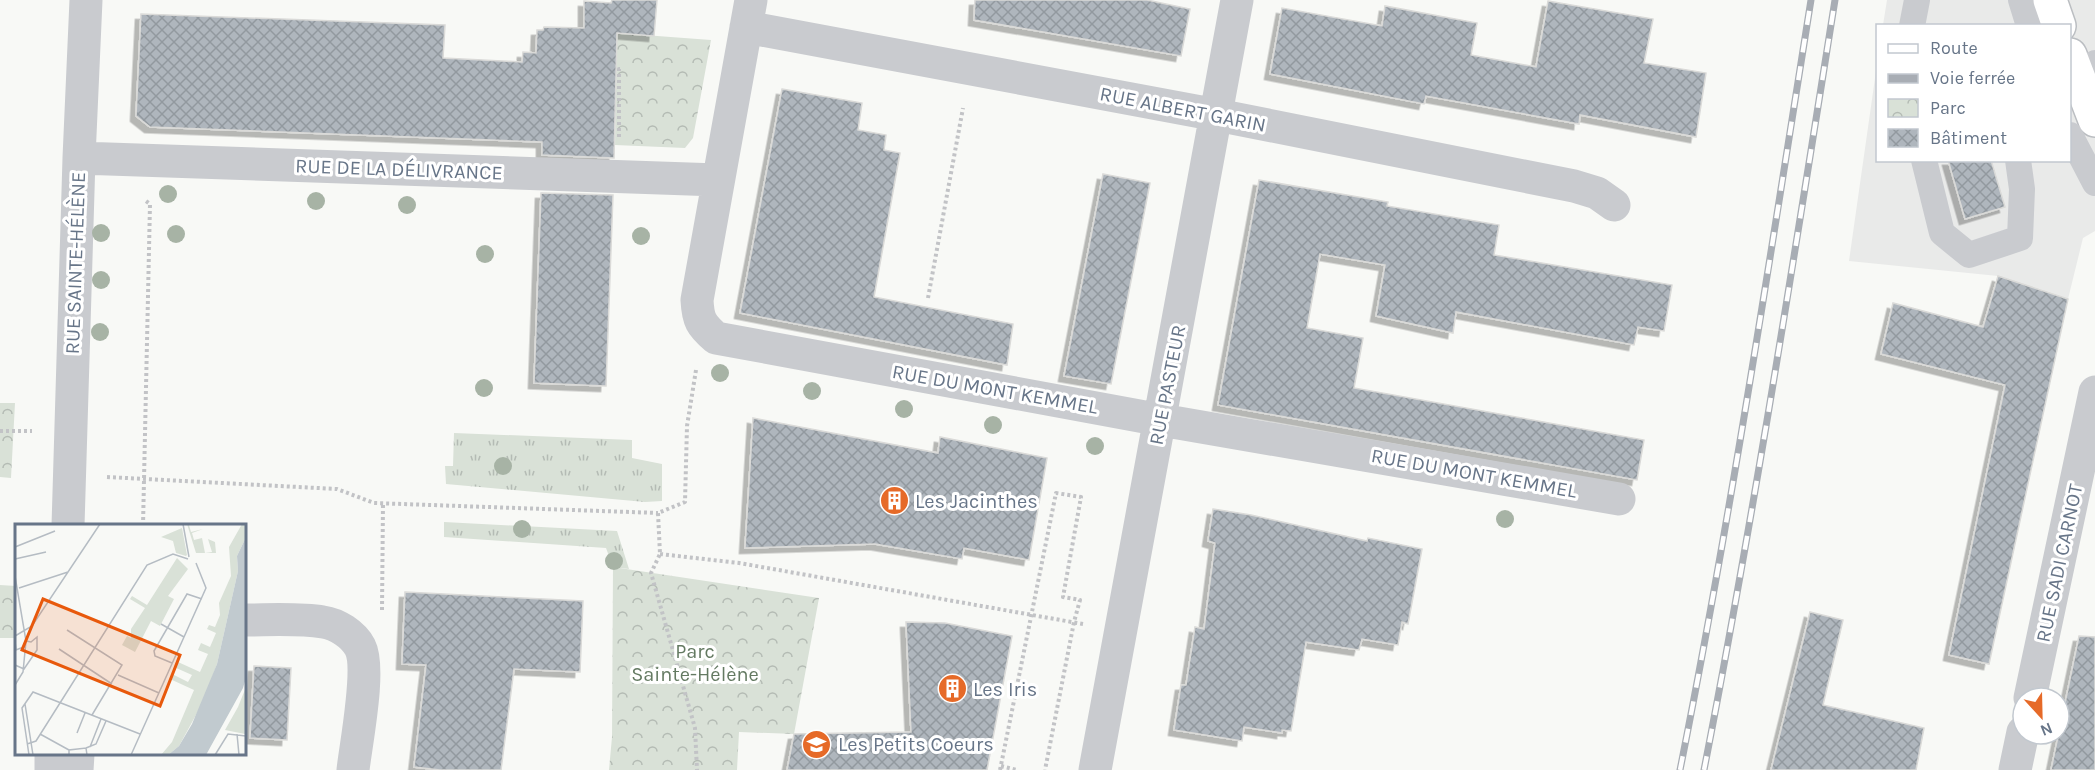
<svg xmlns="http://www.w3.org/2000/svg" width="2095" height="770" font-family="Karla,sans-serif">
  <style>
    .built { fill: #e9eae9 }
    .grass { fill: url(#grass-tufts) }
    .park { fill: url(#park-crowns) }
    .building { fill: url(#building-cross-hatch); stroke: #dadad8; stroke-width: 1.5; filter: url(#shadow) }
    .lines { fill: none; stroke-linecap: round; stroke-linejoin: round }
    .primary-casing { stroke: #bbbec2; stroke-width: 36 }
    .path { stroke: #c2c3c6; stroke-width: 4; stroke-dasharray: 3 3; stroke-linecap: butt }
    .service { stroke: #c9cbcf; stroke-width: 26 }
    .minor { stroke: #c9cbcf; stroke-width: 33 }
    .tertiary { stroke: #c9cbcf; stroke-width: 33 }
    .primary { stroke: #fff; stroke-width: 33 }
    .rail-casing { stroke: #a8adb4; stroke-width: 7 }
    .rail { stroke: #fff; stroke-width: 4.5; stroke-dasharray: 14; stroke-linecap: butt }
    .tree { fill: #a7b3a5 }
    .labels { text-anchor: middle; stroke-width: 6; stroke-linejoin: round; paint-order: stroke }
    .street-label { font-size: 20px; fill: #677588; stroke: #fff }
    .poi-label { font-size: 20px; fill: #677588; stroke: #fff; text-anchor: start }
    .park-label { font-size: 20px; fill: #647a62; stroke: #fff }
    .inset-road { fill: none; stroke: #b5bcc3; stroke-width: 1.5 }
    .view { fill: #e8590c; fill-opacity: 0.15; stroke: #e8590c; stroke-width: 3 }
    .inset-edge { fill: none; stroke: #677588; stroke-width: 3 }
  </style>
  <defs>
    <pattern id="grass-tufts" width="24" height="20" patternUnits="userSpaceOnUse" patternTransform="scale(1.5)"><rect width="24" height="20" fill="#d9e1d7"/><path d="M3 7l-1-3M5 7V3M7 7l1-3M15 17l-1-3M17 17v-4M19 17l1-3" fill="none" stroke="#b4bbb4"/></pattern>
    <pattern id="park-crowns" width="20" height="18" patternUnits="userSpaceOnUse" patternTransform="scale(1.5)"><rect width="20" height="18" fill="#d9e1d7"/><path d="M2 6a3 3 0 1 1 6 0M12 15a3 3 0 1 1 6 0" fill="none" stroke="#b4bbb4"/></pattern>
    <pattern id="building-cross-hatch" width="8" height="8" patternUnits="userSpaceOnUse" patternTransform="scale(1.5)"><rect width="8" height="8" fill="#afb6bd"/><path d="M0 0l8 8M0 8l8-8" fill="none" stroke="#92999f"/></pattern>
    <filter id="shadow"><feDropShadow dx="-5.5" dy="5.5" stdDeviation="0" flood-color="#0004"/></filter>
  </defs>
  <rect width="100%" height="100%" fill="#f8f9f6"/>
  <path class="built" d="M1887,0H2095V231L2083,238L2068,299L1998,276L1849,261L1877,64L1878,160H2070V26L1883,25Z"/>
  <path class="grass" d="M454,433L632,440V458L662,464V501L645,502L446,484L445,466H453Z
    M444,522L617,531L629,569L613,567L606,548L444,537Z"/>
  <path class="park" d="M617,33L711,40L693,138L685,148L615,145Z
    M0,403H15L11,478L0,477Z
    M613,567L819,598L794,734L739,732L737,770H609L612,737Z
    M0,585L16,586V638H0Z"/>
  <path class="building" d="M612,0H657L654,36L617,33L614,158L542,155V142L150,127L136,116L141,14L445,25L443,58L522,62L523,52L536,53L537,30H543L544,27L584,28V1L611,3Z
    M975,0H1147L1190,9L1181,56L974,20Z
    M1548,1L1653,19L1644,63L1706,73L1696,137L1580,115L1579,124L1426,96L1424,104L1270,74L1282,8L1382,26L1385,6L1477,23L1471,55L1536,67Z
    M782,89L862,103L858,130L886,135L884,150L900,153L874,297L1013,324L1007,365L740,313Z
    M1948,160H1991L2005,207L1965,219Z
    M1103,174L1150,183L1111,384L1064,376Z
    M1259,180L1388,202L1387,206L1499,225L1494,255L1672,285L1664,331L1638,327L1634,345L1456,312L1453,333L1376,316L1385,265L1320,254L1307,328L1363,338L1354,388L1644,440L1637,480L1218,405Z
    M541,193L613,195L606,386L534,383Z
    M1998,276L2068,299L1989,664L1949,655L2005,385L1881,354L1893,303L1983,327Z
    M753,418L938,453L940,437L1047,458L1029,560L964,548L962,559L875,544L745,548Z
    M1213,509L1251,515L1367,541L1368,538L1422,549L1408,624L1402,622L1398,645L1362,639L1359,650L1306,642L1291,731L1282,730V733L1244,727L1242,741L1174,730L1181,685H1186L1195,627L1204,629L1215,543L1208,541Z
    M405,592L583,601L580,672L514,669L501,770H440L414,767L426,665L402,664Z
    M1810,612L1843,620L1823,705L1924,728L1916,770H1771Z
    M906,622L945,623L1012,636L987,770H787L794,734L911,732Z
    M2079,636L2095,637V770H2051Z
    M254,666L291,668L287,740L250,738Z"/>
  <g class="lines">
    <defs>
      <path id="primary" d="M2050,0L2059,26
        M2070,55L2095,120"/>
    </defs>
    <use href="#primary" class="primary-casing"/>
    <path class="path" d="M619,137V69H623
      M928,298L963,108
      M696,370L687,426L685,502L658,513L660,554L651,573L695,728L697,770
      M0,431H32
      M107,477L337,489L374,503L658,513
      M143,526L150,204L146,201
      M660,554L739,563L1083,624
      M382,610L383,503
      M1001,766L1017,770
      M1000,770L1056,493L1081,497L1063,597L1080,600L1074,622L1045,770"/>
    <path class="service" d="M2021,0L2029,26
      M1912,26L1917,0
      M2077,75L2095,63
      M2070,135L2095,183
      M1924,160L1942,233L1969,255L2020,238L2022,189L2018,160"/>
    <path class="minor" d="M751,0L697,300C698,320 701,325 716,338L1161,420L1619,499
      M746,27L1217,115L1574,186L1597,193L1614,205
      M79,158L718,180
      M68,526L79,158L86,0
      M244,620C269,620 299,618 323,622C337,624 353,634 360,647C371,668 356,743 353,770
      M51,770V754
      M77,770L78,754
      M1095,770L1237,0"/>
    <path class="tertiary" d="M2030,698L2095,392
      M2015,770L2023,732"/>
    <use href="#primary" class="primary"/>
    <defs>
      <path id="rail" d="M1680,770C1731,515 1770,257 1811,0
        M1704,770C1754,514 1794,257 1835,0"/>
    </defs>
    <use href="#rail" class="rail-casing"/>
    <use href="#rail" class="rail"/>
  </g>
  <g class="tree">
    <circle cx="168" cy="194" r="9"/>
    <circle cx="316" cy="201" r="9"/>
    <circle cx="407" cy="205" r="9"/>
    <circle cx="101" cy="233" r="9"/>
    <circle cx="176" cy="234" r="9"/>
    <circle cx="641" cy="236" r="9"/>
    <circle cx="485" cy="254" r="9"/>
    <circle cx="101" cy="280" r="9"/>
    <circle cx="100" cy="332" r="9"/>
    <circle cx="720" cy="373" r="9"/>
    <circle cx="484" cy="388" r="9"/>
    <circle cx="812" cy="391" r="9"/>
    <circle cx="904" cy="409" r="9"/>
    <circle cx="993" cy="425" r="9"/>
    <circle cx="1095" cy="446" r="9"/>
    <circle cx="503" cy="466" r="9"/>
    <circle cx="1505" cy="519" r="9"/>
    <circle cx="522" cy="529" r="9"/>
    <circle cx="614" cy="561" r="9"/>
  </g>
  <defs>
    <symbol id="building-disc" viewBox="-11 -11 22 22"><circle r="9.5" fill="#e66a28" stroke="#fff"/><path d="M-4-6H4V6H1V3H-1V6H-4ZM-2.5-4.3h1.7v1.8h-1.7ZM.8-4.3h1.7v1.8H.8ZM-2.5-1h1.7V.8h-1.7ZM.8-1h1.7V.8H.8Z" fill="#fff"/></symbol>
    <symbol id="school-disc" viewBox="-11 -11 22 22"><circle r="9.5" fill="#e66a28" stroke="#fff"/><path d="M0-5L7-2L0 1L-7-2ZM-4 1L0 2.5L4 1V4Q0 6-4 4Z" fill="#fff"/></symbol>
  </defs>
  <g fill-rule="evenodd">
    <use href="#building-disc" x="878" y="484" width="33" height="33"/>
    <use href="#building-disc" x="936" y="672" width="33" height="33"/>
    <use href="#school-disc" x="800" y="728" width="33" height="33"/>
  </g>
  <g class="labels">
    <g class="street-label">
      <text transform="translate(1183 109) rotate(11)" y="7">RUE ALBERT GARIN</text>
      <text transform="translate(399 169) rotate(2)" y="7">RUE DE LA DÉLIVRANCE</text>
      <text transform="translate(75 263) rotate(-88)" y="7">RUE SAINTE-HÉLÈNE</text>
      <text transform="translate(1167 385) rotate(-79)" y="7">RUE PASTEUR</text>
      <text transform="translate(995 389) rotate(10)" y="7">RUE DU MONT KEMMEL</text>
      <text transform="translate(1474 473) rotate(10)" y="7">RUE DU MONT KEMMEL</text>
      <text transform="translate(2059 563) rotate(-78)" y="7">RUE SADI CARNOT</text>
    </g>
    <g class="poi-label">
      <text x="915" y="508">Les Jacinthes</text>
      <text x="973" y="696">Les Iris</text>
      <text x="838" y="751">Les Petits Coeurs</text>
    </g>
    <g class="park-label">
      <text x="695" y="658">Parc<tspan x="695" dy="23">Sainte-Hélène</tspan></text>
    </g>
  </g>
  <g transform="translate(15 524)">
    <rect width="231" height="231" fill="#f8f9f6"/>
    <path d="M172,0H177L174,1L176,8L188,5L177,9L179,16L187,14L190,29L197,28L193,15L200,18L201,29H181ZM167,4L172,31L171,32L161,29L158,17L146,13Z" fill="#d9e1d7"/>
    <path d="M227,0H231V13L222,32L223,47L202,140L188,178L164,222L153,231H146L157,218L179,166L155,155L157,150L173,158L177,151L159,143L163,138L185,148L193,130L183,126L186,119L195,123L201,109L192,105L194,101L200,103L205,91L204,79L216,52L214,23ZM162,34L173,45L153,72L159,75L145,102L136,97L120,128L107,121L112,112L116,114V105L130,84L115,75L117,72L132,81ZM231,163L230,210L210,206L223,183Z" fill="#d9e1d7"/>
    <path d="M231,13V154L228,164L191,231H153L164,222L177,200L202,140L223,47L222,32Z" fill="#c1cacf"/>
    <path class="inset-road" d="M168,0L174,33M0,23L40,7M0,35L31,28M0,52L11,117L8,148L0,161M4,64L53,48M146,100L169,113M52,106L107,141L77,191M0,112L17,102L85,0M0,117L1,126L11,122M44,125L97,160M157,139L140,132L139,127L172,70L187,75M0,141L9,145L22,126V113L16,118L11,117M103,151L144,169M10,180L18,231M62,209L70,189M25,210L54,226M222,210L224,231M12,220L21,217L132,41L158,30L173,35M75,223L86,195M71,224L81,220L91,197M14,231L7,184L18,168L125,210M54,231V226L71,224L72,231M116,231L191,64L181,39M200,231L213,210L231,212"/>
    <path class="view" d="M28,75L165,131L145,182L7,126Z"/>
    <rect width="231" height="231" class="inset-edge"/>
  </g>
  <rect x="1876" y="24" width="195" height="138" fill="#ffffff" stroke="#c2c8cf" stroke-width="1.5"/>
  <rect x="1888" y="44" width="30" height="9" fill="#ffffff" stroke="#c2c8cf" stroke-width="1.5"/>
  <text x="1930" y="54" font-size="18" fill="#677588">Route</text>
  <rect x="1888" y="74" width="30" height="9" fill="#a8adb4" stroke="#c2c8cf" stroke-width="1.5"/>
  <text x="1930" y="84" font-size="18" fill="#677588">Voie ferrée</text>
  <rect x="1888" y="99" width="30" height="18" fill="url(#park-crowns)" stroke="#c2c8cf" stroke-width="1.5"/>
  <text x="1930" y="114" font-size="18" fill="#677588">Parc</text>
  <rect x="1888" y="129" width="30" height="18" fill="url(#building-cross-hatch)" stroke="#c2c8cf" stroke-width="1.5"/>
  <text x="1930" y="144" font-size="18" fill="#677588">Bâtiment</text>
  <g transform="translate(2041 716) rotate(158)"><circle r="28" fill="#ffffff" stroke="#c2c8cf" stroke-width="1.5"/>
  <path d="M0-4.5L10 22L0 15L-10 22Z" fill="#e66a28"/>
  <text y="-9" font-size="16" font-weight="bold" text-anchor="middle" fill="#677588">N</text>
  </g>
</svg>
